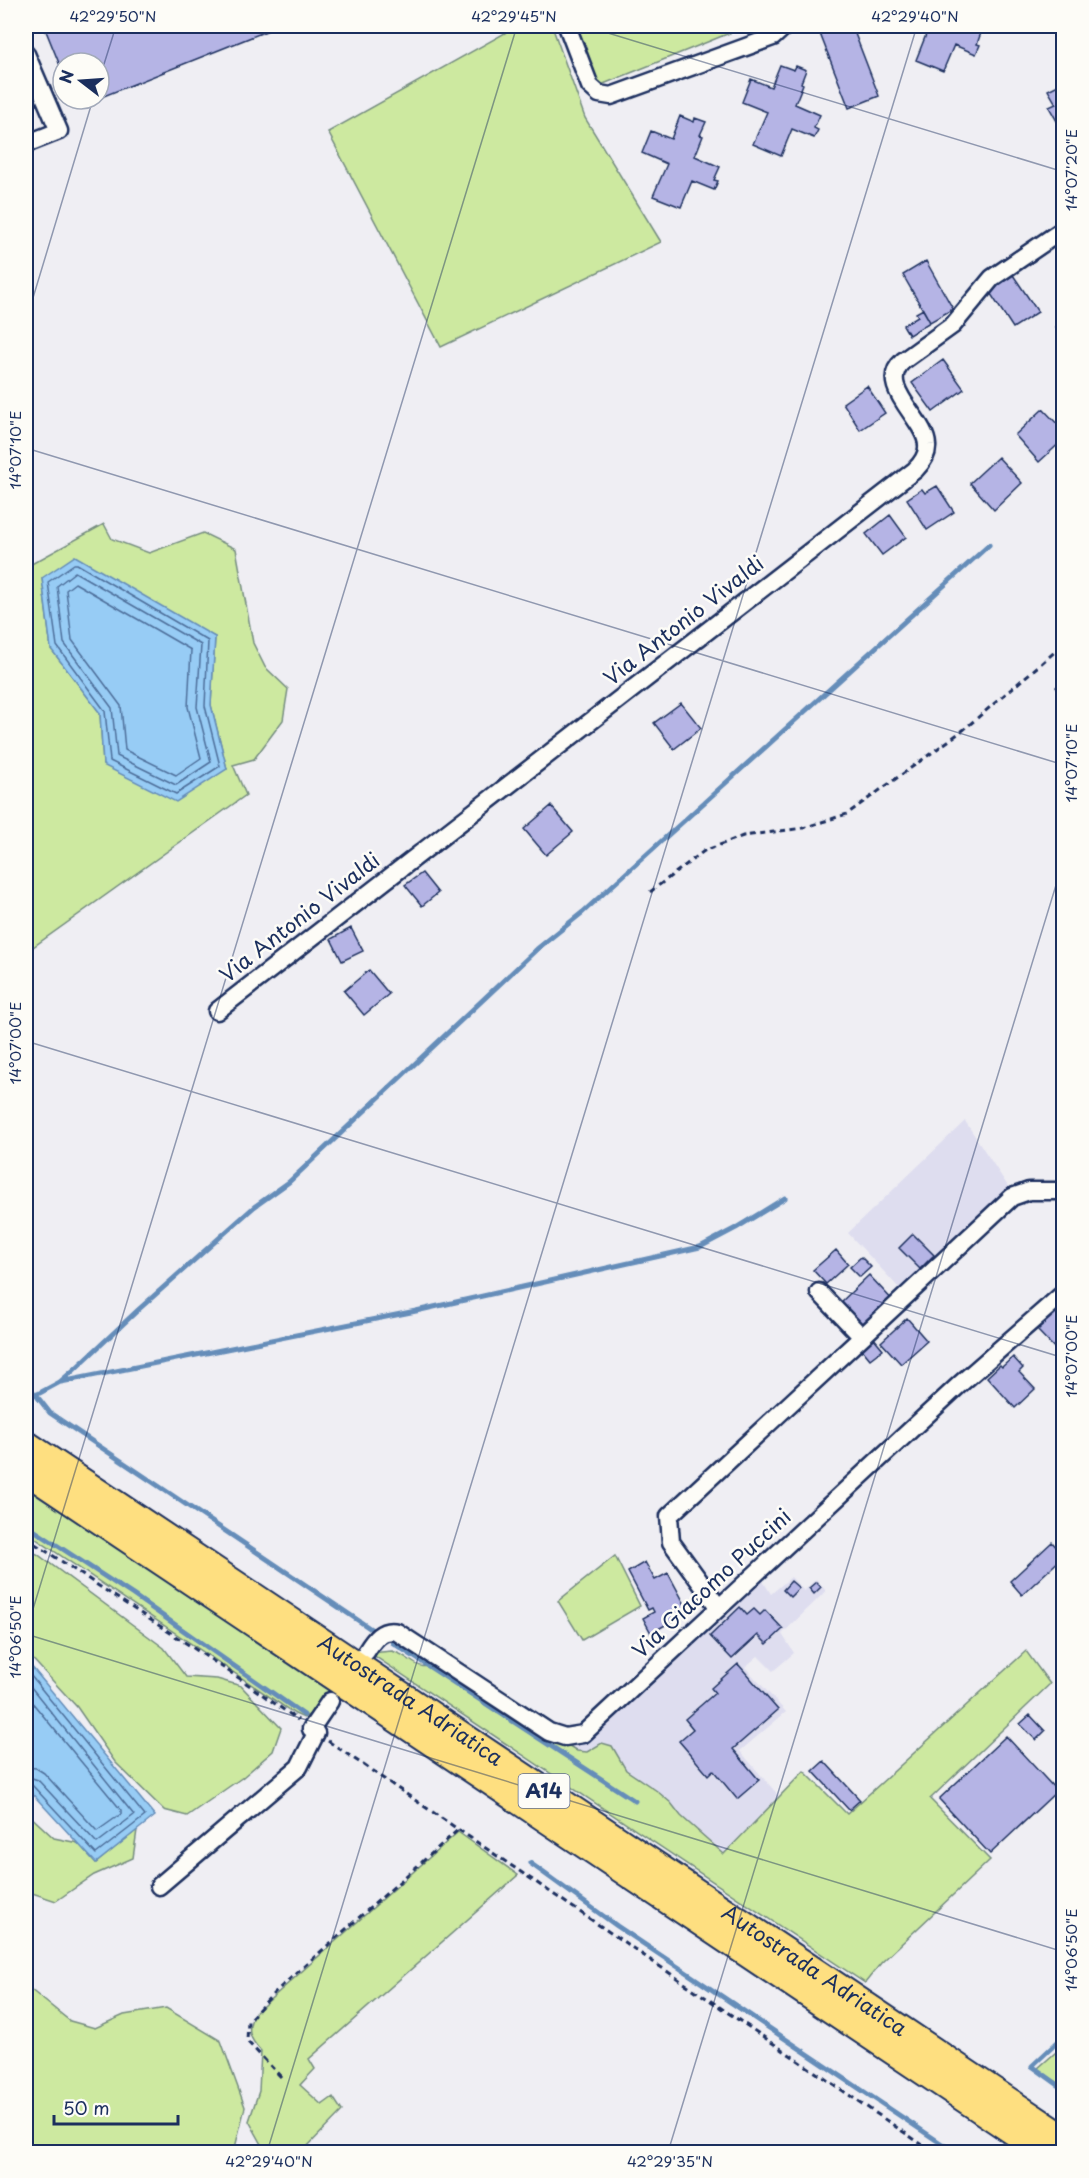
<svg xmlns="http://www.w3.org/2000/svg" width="1089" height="2178" font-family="'Playpen Sans',sans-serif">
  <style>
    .built { fill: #deddef }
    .green { fill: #cde9a0; stroke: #748c7f; stroke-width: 1.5; fill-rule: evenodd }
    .water { fill: #97ccf5; stroke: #658db9; stroke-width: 1.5 }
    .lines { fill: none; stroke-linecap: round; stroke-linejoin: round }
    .shore { stroke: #4d6e9a; stroke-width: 1.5 }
    .stream { stroke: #658db9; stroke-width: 5 }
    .building { fill: #b5b4e5; stroke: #1b2f5e; stroke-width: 1.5 }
    .minor-casing { stroke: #1b2f5e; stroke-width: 21 }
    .highway-casing { stroke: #1b2f5e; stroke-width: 30 }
    .path { stroke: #1b2f5e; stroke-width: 3; stroke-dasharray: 6 4.5; stroke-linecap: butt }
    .minor { stroke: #fdfcf7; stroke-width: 16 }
    .highway { stroke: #fedf80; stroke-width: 26 }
    .ticks { fill: none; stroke: #1b2f5e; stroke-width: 1.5; stroke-opacity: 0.45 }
    .labels { text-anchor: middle; stroke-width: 5; stroke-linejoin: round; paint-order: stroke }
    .shield { fill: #fdfcf7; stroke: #5f6c8c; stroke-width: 1.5 }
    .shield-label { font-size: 20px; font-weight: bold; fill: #1b2f5e }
    .street-label { font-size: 21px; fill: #1b2f5e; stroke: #fdfcf7 }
    .neatline { fill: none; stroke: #1b2f5e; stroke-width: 2 }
    .ticks-label { font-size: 15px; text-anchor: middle; fill: #1b2f5e }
  </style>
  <rect width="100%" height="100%" fill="#efeef3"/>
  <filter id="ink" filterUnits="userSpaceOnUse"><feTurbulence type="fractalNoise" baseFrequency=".0167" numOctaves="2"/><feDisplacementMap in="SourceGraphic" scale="12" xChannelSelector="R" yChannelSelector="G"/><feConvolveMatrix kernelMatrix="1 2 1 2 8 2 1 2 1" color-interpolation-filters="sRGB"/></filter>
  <g filter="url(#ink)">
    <path class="built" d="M965,1121L1017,1200L913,1303L848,1233Z
      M791,1577L804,1591L816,1579L826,1591L782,1634L794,1653L773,1671L758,1656L745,1667L786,1712L740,1751L779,1796L724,1854L681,1816L671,1803L657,1791L626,1770L617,1753L577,1751L569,1747L583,1736L749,1584L763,1581L771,1594Z"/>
    <path class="green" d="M505,26H552L585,118L661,242L441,347L328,132L507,32Z
      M573,26H747L596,87Z
      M104,524L112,539L149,553L203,533L236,549L253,643L265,667L288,689L283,720L254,759L233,765L246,795L26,952V567ZM42,578L215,637L211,705L227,769L103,765L100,713L51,649Z
      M26,1487L332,1692L318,1709L304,1718L295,1714L26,1532Z
      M26,1550L37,1554L164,1648L186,1677L217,1679L241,1686L281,1728L273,1751L243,1777L187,1816L164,1810L115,1762L77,1707L26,1652Z
      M615,1556L640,1606L582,1640L558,1601Z
      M392,1651C415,1657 414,1675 441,1662L577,1751L587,1752L602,1743L612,1746L626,1770L657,1791L671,1803L681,1816L724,1854L804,1771L847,1814L1026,1651L1050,1684L930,1799L990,1860L881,1963L865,1983L370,1653Z
      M26,1812L54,1838L78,1843L96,1863L137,1830L133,1858L94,1875L56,1901L26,1891Z
      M458,1832L518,1875L309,2059L315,2069L300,2085L322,2105L333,2097L342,2111L302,2152H270L263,2146L249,2121L259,2091L261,2051C249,2038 246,2030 254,2014Z
      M30,1989L70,2021L95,2028L124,2015L166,2008L221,2041L245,2107L234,2152H26V1993Z
      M1063,2046V2086L1037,2069Z"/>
    <path class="water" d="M75,556L215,637L211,705L227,769L176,802L103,765L100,713L51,649L42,578Z
      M26,1660L155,1816L96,1863L26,1787Z"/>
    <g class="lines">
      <path class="shore" d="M74,564H77L208,641L205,706L220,766L176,794L110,761L105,711L57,646L48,582Z
        M75,572L201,645L197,707L211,762L176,785L117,756L112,708L64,643L57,586Z
        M75,583L191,650L188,707L201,758L176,775L125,750L121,706L72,640L66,590Z
        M26,1670L145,1816L96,1854L32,1785L26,1783
        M26,1681L134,1815L97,1843L38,1780L26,1776
        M26,1695L121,1810V1814L97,1831L44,1773L36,1768L26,1767"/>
      <path class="stream" d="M61,1382L416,1311L700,1247L736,1228L785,1198
        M26,1385L36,1395L60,1382L75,1369L138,1310L254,1207L289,1182L537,949L583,912L989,545
        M36,1395L50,1413L371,1629
        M26,1525L133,1595L304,1715
        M393,1643L635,1801
        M530,1863L617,1926L954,2152
        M1064,2036L1032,2066L1064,2089"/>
    </g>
    <path class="building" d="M44,26H279L99,98V63H63V73Z
      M817,26H852L879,96L849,108Z
      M924,26H971L982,30L977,44L980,45L976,54L954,45L943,71L916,60L929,27Z
      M780,65L794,70L796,66L806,70L801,83L803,84L795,104L820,115L814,128L818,130L814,138L792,129L781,156L753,144L767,112L742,102L751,79L771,87Z
      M1064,82V119L1057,121L1049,107L1056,104L1048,90Z
      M74,99H98L77,107Z
      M680,116L694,122L695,118L706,122L700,135L703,136L695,156L720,167L714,180L718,181L714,190L692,181L681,207L653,196L667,164L642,153L651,131L671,139Z
      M926,261L953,309L930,322L903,275Z
      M1011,272L1038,312L1013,328L987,288Z
      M923,309L930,322L909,335L903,325L918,316L916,313Z
      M1064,322V339L1056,327Z
      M943,360L964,389L933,412L912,383Z
      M867,386L885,413L860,430L843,403Z
      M1043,409L1064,431V439L1039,462L1015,435Z
      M998,457L1022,483L994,510L970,483Z
      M937,486L954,512L927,530L907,499L922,489L925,493Z
      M890,515L906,537L882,555L866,534Z
      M1064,681V694L1063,695L1056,687Z
      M681,703L701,728L674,749L654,723Z
      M551,806L573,832L546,855L524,829Z
      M422,873L438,893L422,906L405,885Z
      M351,928L363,951L342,961L331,939Z
      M369,970L389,994L364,1015L344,991Z
      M913,1234L934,1255L920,1269L899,1248Z
      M836,1250L848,1264L826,1284L813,1270Z
      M861,1257L871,1267L860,1277L850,1267Z
      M869,1275L895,1303L865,1330L840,1303Z
      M1061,1304L1063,1306L1064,1354L1061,1355L1038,1331L1040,1329L1037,1326Z
      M907,1318L927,1341L901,1364L881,1342Z
      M873,1337L883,1349L870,1359L861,1348Z
      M1013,1357L1023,1368L1019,1372L1035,1389L1015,1408L987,1377L1000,1365L1002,1367Z
      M1062,1358L1064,1359L1062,1373L1055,1365Z
      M1052,1542L1064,1556L1022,1595L1010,1581Z
      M645,1562L655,1580L668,1573L689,1612L651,1633L643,1618L654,1612L652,1608L648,1610L628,1572Z
      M791,1581L799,1588L790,1597L783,1590Z
      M816,1582L821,1587L814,1594L809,1588Z
      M740,1607L747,1615L754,1609L760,1615L765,1610L783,1629L767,1644L758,1635L732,1659L710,1636Z
      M738,1664L778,1710L733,1749L759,1780L737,1799L713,1770L708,1775L679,1741L693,1729L685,1719L715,1693L711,1688Z
      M1030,1715L1045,1731L1036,1740L1020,1724Z
      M1006,1736L1057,1791L990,1854L939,1799Z
      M824,1761L860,1800L849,1810L813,1771Z"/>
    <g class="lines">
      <defs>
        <path id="minor" d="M567,26L590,86L599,94L611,96L773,37L785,26
          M26,54L59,131L26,144
          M217,1011L915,470C922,463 928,455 927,445C926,419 875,386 903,361L953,325L992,278L1064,229
          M862,1337L1012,1197L1029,1191H1064
          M719,1608L671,1542L669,1516L862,1337L819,1292
          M366,1652C373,1641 381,1628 397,1632L549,1732L565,1737L583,1734L959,1385L1064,1293
          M311,1729L330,1701
          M159,1886L299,1767L316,1733"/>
        <g id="highway">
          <path id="s1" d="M26,1444L1064,2138"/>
          <path d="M26,1471L1044,2152"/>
        </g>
      </defs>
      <use href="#minor" class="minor-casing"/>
      <use href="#highway" class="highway-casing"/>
      <path class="path" d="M650,892L704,851L743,836L803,828L847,814L962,731L1064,644
        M26,1538L239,1678L298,1720
        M328,1741L933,2152
        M281,2077L247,2041L248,2021L275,1992L458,1830"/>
      <use href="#minor" class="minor"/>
      <use href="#highway" class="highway"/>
    </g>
  </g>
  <path class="ticks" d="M585,26L1064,172M99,80L116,26M26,321L93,99M26,448L1064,765M26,1041L1064,1358M26,1632L517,26M26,1634L1064,1952M267,2152L917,26M668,2152L1064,859"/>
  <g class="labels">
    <rect class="shield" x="518.5" y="1774" width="51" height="34" rx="4.5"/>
    <g class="shield-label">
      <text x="544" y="1798">A14</text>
    </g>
    <g class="street-label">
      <text transform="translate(684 621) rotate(-38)" y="7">Via Antonio Vivaldi</text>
      <text transform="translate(300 918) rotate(-38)" y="7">Via Antonio Vivaldi</text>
      <text transform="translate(712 1584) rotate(-43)" y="7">Via Giacomo Puccini</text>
      <text dy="7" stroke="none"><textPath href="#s1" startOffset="462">Autostrada Adriatica</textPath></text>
      <text dy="7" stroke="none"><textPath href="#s1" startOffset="948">Autostrada Adriatica</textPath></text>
    </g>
  </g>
  <rect width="1089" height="2178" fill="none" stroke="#fdfcf7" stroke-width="66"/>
  <g transform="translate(81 81) rotate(287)"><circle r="28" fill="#fdfcf7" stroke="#a3aaba" stroke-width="1.5"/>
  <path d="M0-4.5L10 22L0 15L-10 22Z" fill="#1b2f5e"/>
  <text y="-9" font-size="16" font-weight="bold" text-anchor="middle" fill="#1b2f5e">N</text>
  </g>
  <path d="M54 2115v9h124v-9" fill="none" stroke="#1b2f5e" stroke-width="3"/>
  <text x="63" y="2115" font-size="18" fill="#1b2f5e" stroke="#fdfcf7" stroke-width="4.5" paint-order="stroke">50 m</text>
  <rect x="33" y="33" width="1023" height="2112" class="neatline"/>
  <g class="ticks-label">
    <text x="113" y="22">42°29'50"N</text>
    <text x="514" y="22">42°29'45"N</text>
    <text x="915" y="22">42°29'40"N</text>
    <text transform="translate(1072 170) rotate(-90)" y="5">14°07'20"E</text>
    <text transform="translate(16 450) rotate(-90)" y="5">14°07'10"E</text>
    <text transform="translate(1072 763) rotate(-90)" y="5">14°07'10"E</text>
    <text transform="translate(16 1043) rotate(-90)" y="5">14°07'00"E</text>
    <text transform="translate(1072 1356) rotate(-90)" y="5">14°07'00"E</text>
    <text transform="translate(16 1637) rotate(-90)" y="5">14°06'50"E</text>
    <text transform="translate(1072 1950) rotate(-90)" y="5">14°06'50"E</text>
    <text x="269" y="2167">42°29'40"N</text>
    <text x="670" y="2167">42°29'35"N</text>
  </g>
</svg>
